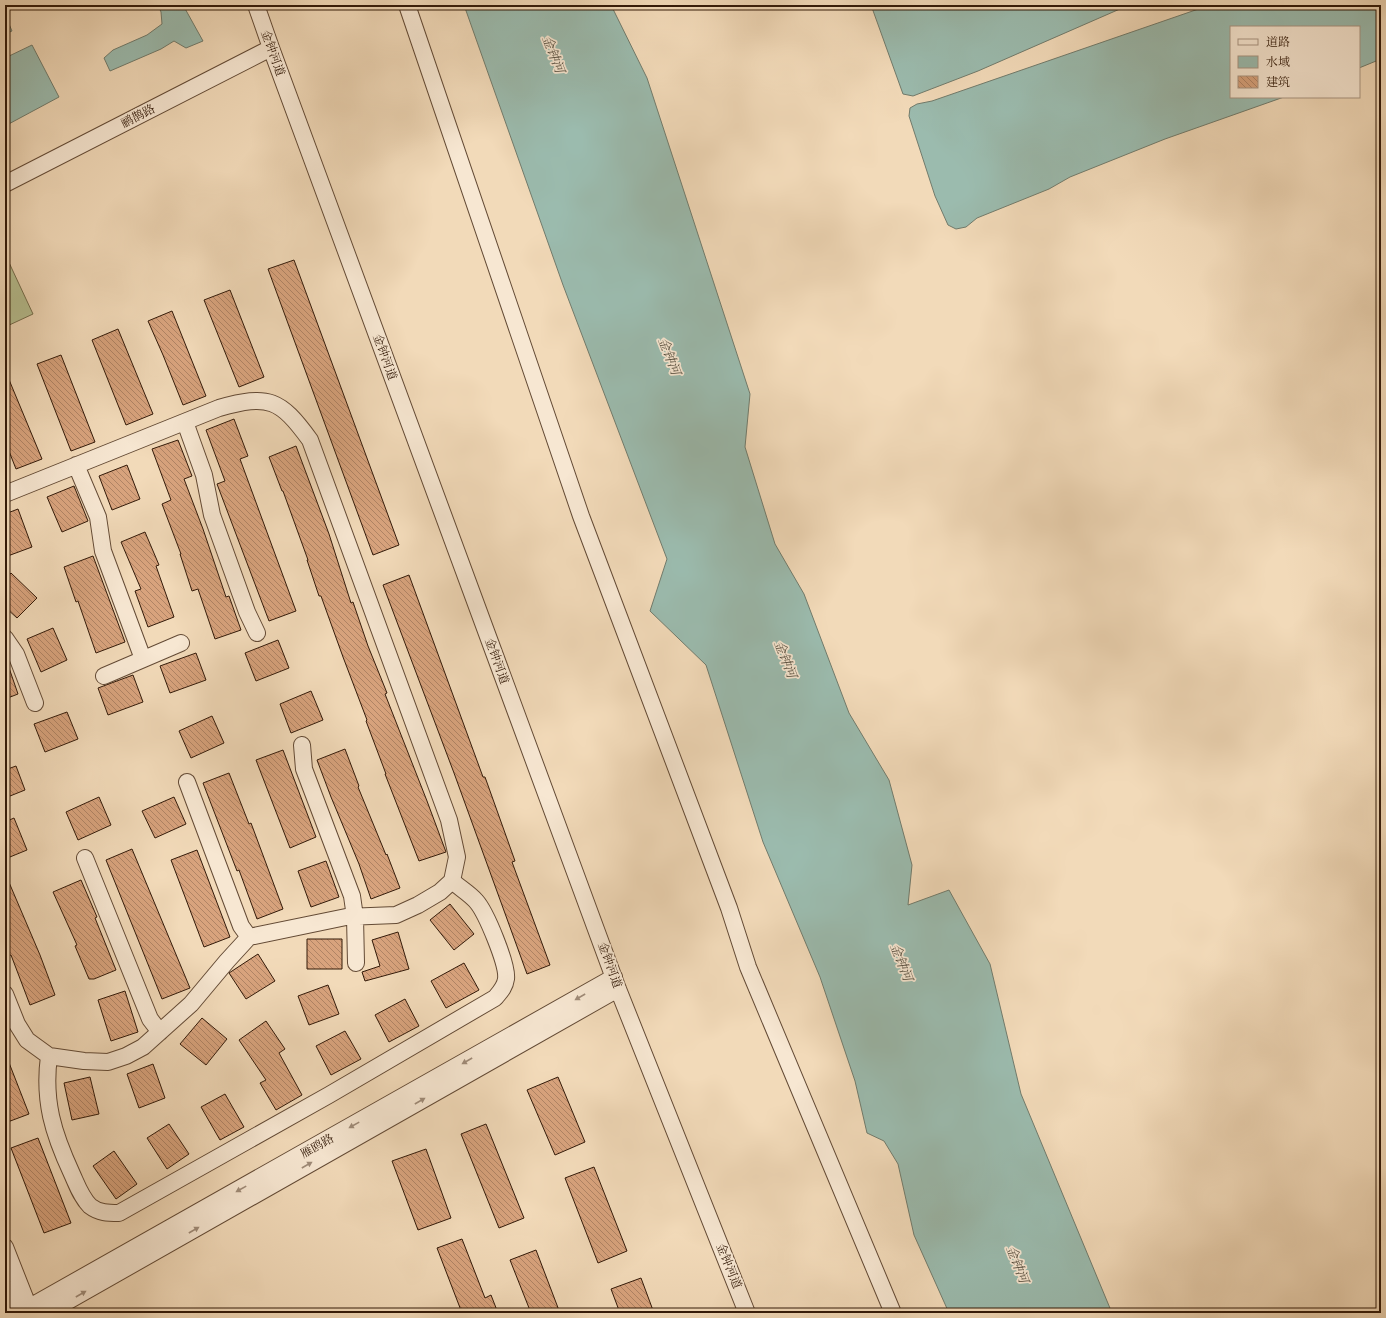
<svg xmlns="http://www.w3.org/2000/svg" width="1386" height="1318" font-family="'Old Standard TT','Noto Serif SC',serif">
  <style>
    .garden { fill: #b7c091; stroke: #756d4d }
    .water { fill: #9bbbae; stroke: #717b6c }
    .building { fill: url(#building-back-hatch); stroke: #331a09 }
    .lines { fill: none; stroke-linecap: round; stroke-linejoin: round }
    .minor-casing { stroke: #634a35; stroke-width: 18 }
    .minor { stroke: #f7e7d2; stroke-width: 16 }
    .oneway { fill: #9f8b78 }
    .labels { text-anchor: middle; stroke-width: 3.5; stroke-linejoin: round; paint-order: stroke }
    .street-label { font-size: 12px; fill: #331a09; stroke: #f7e7d2 }
    .water-label { font-size: 13px; font-style: italic; fill: #524a3b; stroke: #f7e7d2 }
  </style>
  <defs>
    <pattern id="building-back-hatch" width="6" height="6" patternUnits="userSpaceOnUse"><rect width="6" height="6" fill="#d8a37d"/><path d="M-1 5l2 2M0 0l6 6M5-1l2 2" fill="none" stroke="#b08465"/></pattern>
  </defs>
  <rect width="100%" height="100%" fill="#f2dab9"/>
  <filter id="stains"><feTurbulence type="fractalNoise" baseFrequency=".005" numOctaves="4"/><feColorMatrix values="0 0 0 0 .2 0 0 0 0 .09 0 0 0 0 .02 0 0 0 .5 -.17"/></filter>
  <radialGradient id="worn" r=".72"><stop offset=".6" stop-color="#630" stop-opacity="0"/><stop offset="1" stop-color="#630" stop-opacity=".3"/></radialGradient>
  <path class="garden" d="M5,254L33,314L5,327Z"/>
  <path class="water" d="M5,5H11L12,6L6,17L12,31L5,34Z
    M158,5H183L203,41L186,48L174,41L161,49L110,71L104,58L113,50L147,35L162,24L161,12Z
    M464,5H611L647,78L750,394L745,447L775,544L804,594L849,713L889,780L912,865L908,905L949,890L990,964L1021,1094L1112,1313H949L914,1235L898,1164L884,1141L867,1133L855,1081L820,977L763,842L706,665L650,611L667,559L563,285Z
    M871,5H1129L978,71L913,96L903,94Z
    M1210,5H1381V59L1359,68V27H1231V97H1284L1165,139L1070,177L1049,189L977,218L966,227L956,229L948,225L935,196L909,116L910,108L917,104L932,101Z
    M32,45L59,97L5,126V58Z"/>
  <path class="building" d="M294,260L399,545L373,555L268,269Z
    M230,290L264,377L239,387L204,300Z
    M172,311L206,396L183,405L163,355L148,321Z
    M118,329L153,414L126,425L92,340Z
    M61,355L95,442L71,451L37,364Z
    M5,370L42,459L16,469L5,441Z
    M234,419L248,456L240,459L296,611L269,621L217,484L225,481L206,430Z
    M178,440L192,476L184,479L203,529L226,597L229,596L241,630L215,639L198,589L192,591L180,554H181L162,504L171,500L152,449Z
    M296,446L329,534L351,603L353,602L368,646L387,693L385,694L427,801L446,852L419,861L385,774H386L366,721L367,720L343,657L321,596H319L307,560H308L283,491H282L269,457Z
    M127,465L140,499L112,510L99,476Z
    M74,486L88,521L62,532L47,497Z
    M18,509L32,547L5,557V514Z
    M145,532L159,565L156,566L174,617L148,627L135,591L141,589L121,542Z
    M93,556L125,642L96,653L78,601L76,602L64,567Z
    M11,573L37,598L17,618L5,607V579Z
    M409,575L483,777H485L515,861L512,862L550,965L527,974L454,773L383,585Z
    M53,628L67,660L41,672L27,639Z
    M278,640L289,668L256,681L245,653Z
    M196,653L206,680L170,693L160,666Z
    M5,662H7L18,694L5,699Z
    M133,675L143,702L108,715L98,688Z
    M311,691L323,720L291,733L280,704Z
    M67,712L78,739L45,752L34,724Z
    M212,716L224,743L191,758L179,731Z
    M345,749L359,786L358,787L386,855L387,854L400,888L371,899L359,864L331,797L317,760Z
    M283,750L316,837L290,848L256,760Z
    M16,766L25,790L5,798V770Z
    M229,773L249,824L251,823L283,909L257,919L239,870L237,871L203,783Z
    M99,797L111,825L78,840L66,812Z
    M174,797L186,824L155,838L142,811Z
    M14,818L27,850L5,859V822Z
    M132,849L190,988L162,999L106,860Z
    M197,850L230,937L204,947L171,860Z
    M326,861L339,897L311,907L298,871Z
    M5,873L40,955L55,995L30,1005L11,955L5,957Z
    M81,880L97,917L95,918L116,970L94,979H89L75,946L77,945L53,892Z
    M450,904L474,934L454,950L430,920Z
    M398,932L409,969L365,981L362,972L380,966L372,940Z
    M307,939H342V969H307Z
    M258,954L275,981L246,999L229,973Z
    M464,963L479,990L446,1008L431,981Z
    M328,985L339,1014L309,1025L298,996Z
    M125,991L138,1032L111,1041L98,1000Z
    M405,999L419,1026L389,1042L375,1015Z
    M202,1018L227,1039L206,1065L180,1044Z
    M266,1021L285,1049L279,1053L302,1095L276,1110L260,1083L266,1080L239,1040Z
    M345,1031L361,1059L331,1075L316,1046Z
    M5,1055H6L29,1114L5,1123Z
    M153,1064L165,1098L139,1108L127,1074Z
    M90,1077L99,1114L72,1120L64,1083Z
    M558,1077L585,1142L555,1155L527,1090Z
    M225,1094L244,1127L220,1140L201,1107Z
    M169,1124L189,1154L167,1169L147,1138Z
    M486,1124L524,1218L499,1228L461,1134Z
    M38,1138L71,1223L44,1233L11,1148Z
    M426,1149L451,1218L418,1230L392,1161Z
    M114,1151L137,1184L116,1199L93,1166Z
    M594,1167L627,1251L598,1263L565,1178Z
    M462,1239L485,1298L491,1295L498,1313H462L437,1248Z
    M536,1250L560,1313H531L510,1260Z
    M641,1278L654,1313H620L611,1289Z"/>
  <g class="lines">
    <defs>
      <path id="minor" d="M256,5L271,48L618,989L747,1313
        M407,5L581,516L729,908L748,967L893,1313
        M5,184L271,48
        M185,422L204,475L212,515L247,612L257,633
        M76,465L98,517L103,551L143,659
        M5,494L219,408C269,394 280,399 310,440L449,820L457,857L452,881L440,892L418,905L396,915L346,917L249,937L227,961L191,1004L143,1047L126,1056L108,1062L84,1061L49,1056L27,1040L17,1024L5,994
        M5,638L16,654L35,703
        M104,676L181,643
        M302,745L304,769L352,896L355,917L356,963
        M187,782L241,926L249,937
        M85,858L150,1019L160,1032
        M49,1056C43,1101 53,1133 72,1174C77,1185 81,1197 90,1206C99,1213 108,1213 119,1213L329,1095L495,998C500,992 505,987 506,979C508,965 486,912 476,901C470,894 460,888 452,881
        M5,1247L31,1313
        M5,1288L15,1313
        M19,1313L614,977
        M47,1313L618,989"/>
    </defs>
    <use href="#minor" class="minor-casing"/>
    <use href="#minor" class="minor"/>
  </g>
  <defs><path id="oneway-solid" d="M-6-.8H1V-3.2L6.5 0L1 3.2V.8H-6Z"/></defs>
  <g class="oneway">
    <use href="#oneway-solid" transform="translate(580 997) rotate(150)"/>
    <use href="#oneway-solid" transform="translate(467 1061) rotate(150)"/>
    <use href="#oneway-solid" transform="translate(420 1101) rotate(-30)"/>
    <use href="#oneway-solid" transform="translate(354 1125) rotate(151)"/>
    <use href="#oneway-solid" transform="translate(307 1165) rotate(-30)"/>
    <use href="#oneway-solid" transform="translate(241 1189) rotate(151)"/>
    <use href="#oneway-solid" transform="translate(194 1230) rotate(-30)"/>
    <use href="#oneway-solid" transform="translate(81 1294) rotate(-30)"/>
  </g>
  <g class="labels">
    <g class="street-label">
      <text transform="translate(273 53) rotate(70)" y="4">金钟河道</text>
      <text transform="translate(138 116) rotate(-27)" y="4">鹂鹊路</text>
      <text transform="translate(385 357) rotate(70)" y="4">金钟河道</text>
      <text transform="translate(497 661) rotate(70)" y="4">金钟河道</text>
      <text transform="translate(610 965) rotate(70)" y="4">金钟河道</text>
      <text transform="translate(317 1146) rotate(-29)" y="4">雁鸥路</text>
      <text transform="translate(729 1266) rotate(68)" y="4">金钟河道</text>
    </g>
    <g class="water-label">
      <text transform="translate(554 54) rotate(69)" y="5">金钟河</text>
      <text transform="translate(670 356) rotate(69)" y="5">金钟河</text>
      <text transform="translate(786 659) rotate(69)" y="5">金钟河</text>
      <text transform="translate(902 962) rotate(69)" y="5">金钟河</text>
      <text transform="translate(1018 1264) rotate(69)" y="5">金钟河</text>
    </g>
  </g>
  <rect width="1386" height="1318" fill="none" stroke="#f2dab9" stroke-width="20"/>
  <rect x="6" y="6" width="1374" height="1306" fill="none" stroke="#331a09" stroke-width="2"/>
  <rect x="10" y="10" width="1366" height="1298" fill="none" stroke="#331a09"/>
  <rect x="1230" y="26" width="130" height="72" fill="#f7e7d2" stroke="#a99582"/>
  <rect x="1238" y="39" width="20" height="6" fill="#f7e7d2" stroke="#a99582"/>
  <text x="1266" y="46" font-size="12" fill="#331a09">道路</text>
  <rect x="1238" y="56" width="20" height="12" fill="#9bbbae" stroke="#a99582"/>
  <text x="1266" y="66" font-size="12" fill="#331a09">水域</text>
  <rect x="1238" y="76" width="20" height="12" fill="url(#building-back-hatch)" stroke="#a99582"/>
  <text x="1266" y="86" font-size="12" fill="#331a09">建筑</text>
  <rect width="100%" height="100%" filter="url(#stains)"/>
  <rect width="100%" height="100%" fill="url(#worn)"/>
</svg>
